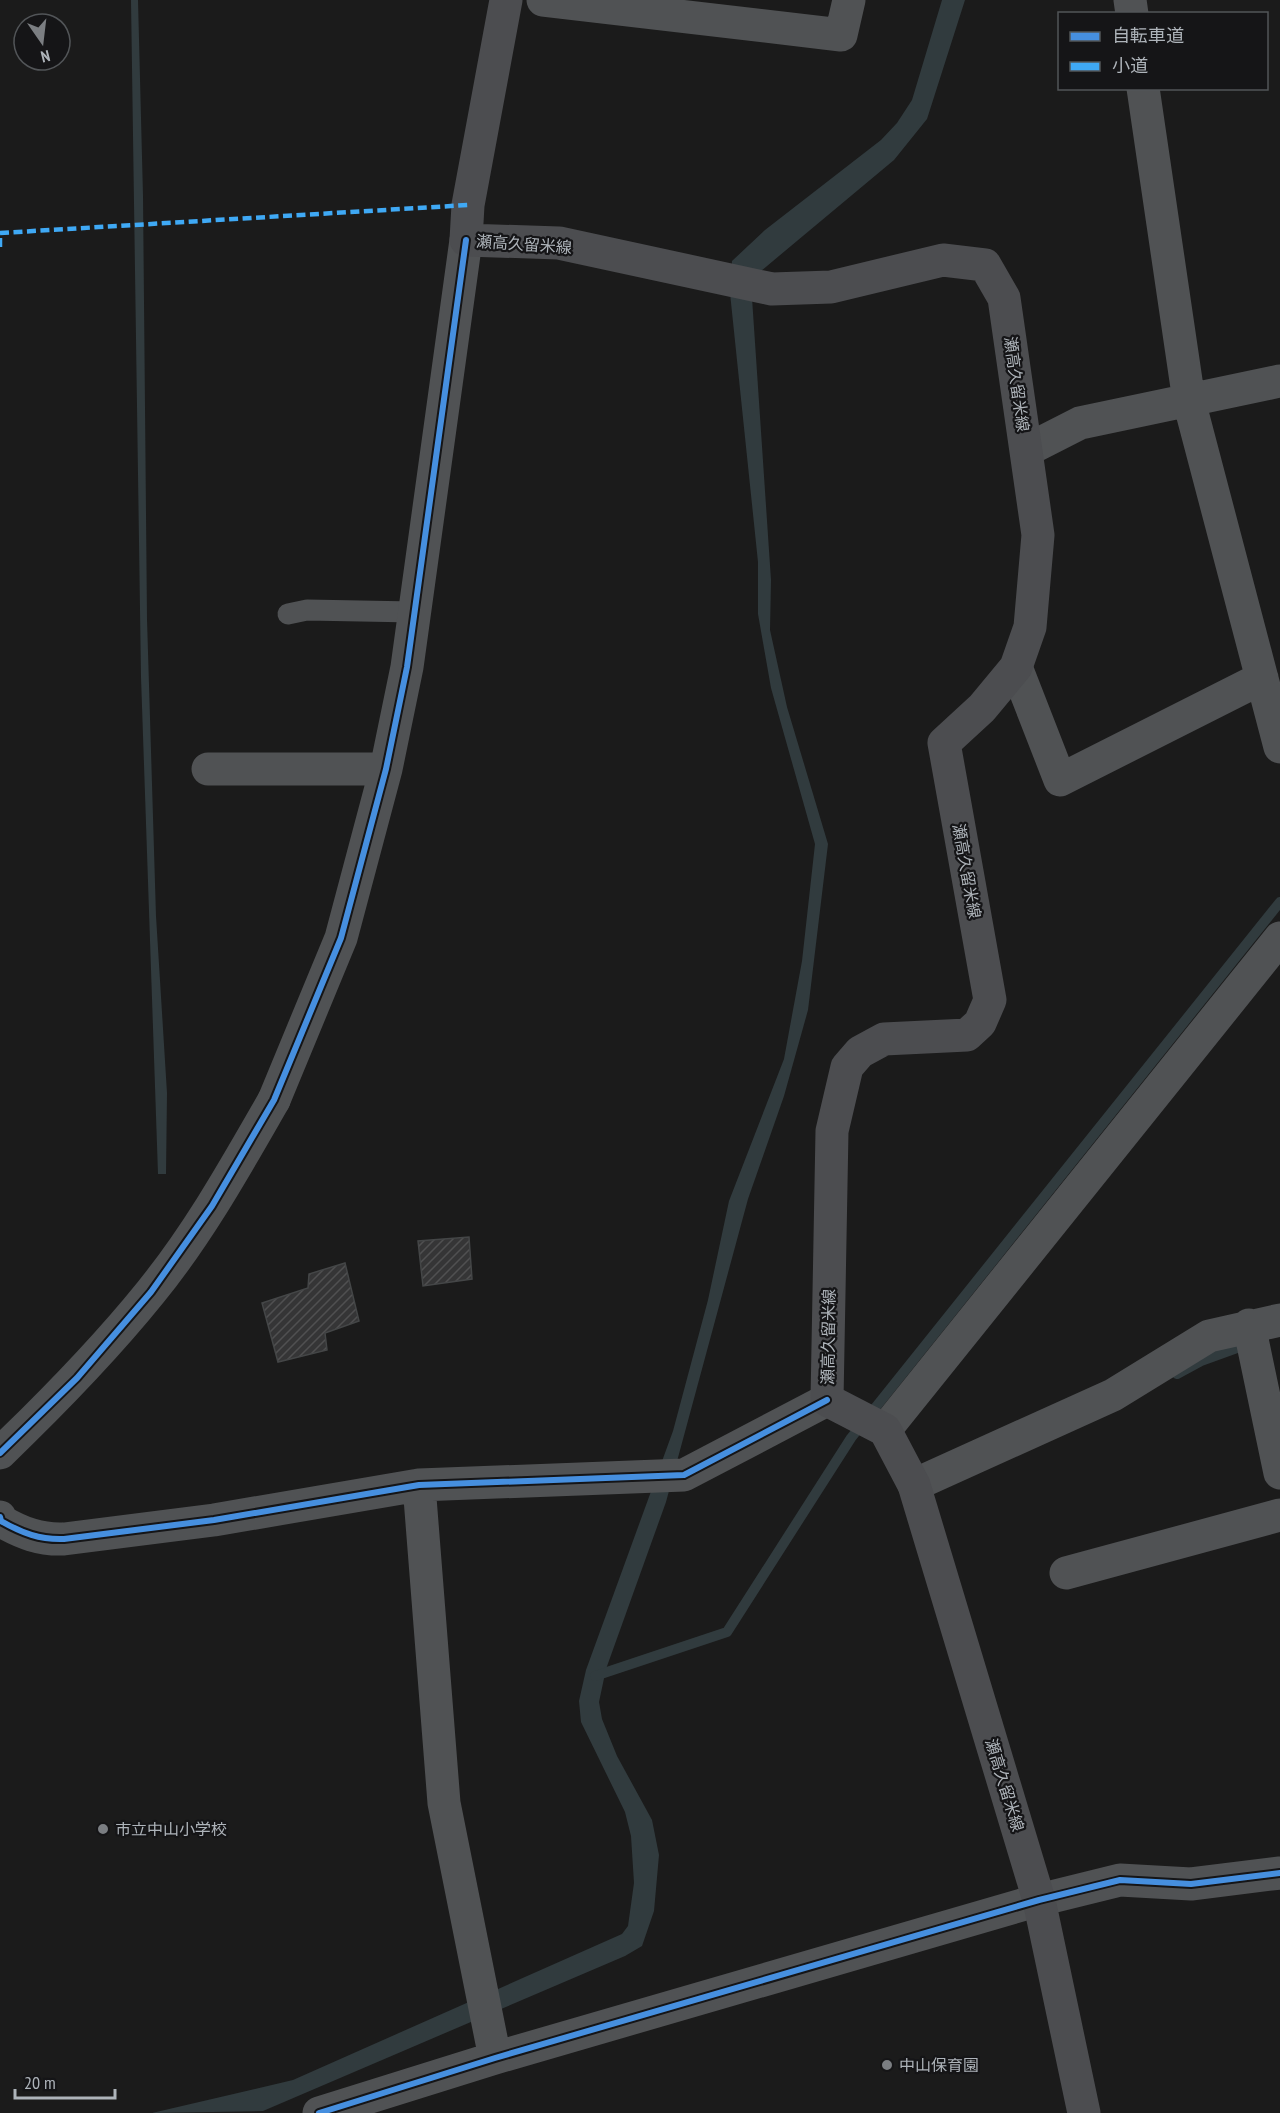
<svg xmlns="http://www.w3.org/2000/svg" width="1280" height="2113" font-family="'PT Sans Narrow','Noto Sans JP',sans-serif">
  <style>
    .water { fill: #313b3e }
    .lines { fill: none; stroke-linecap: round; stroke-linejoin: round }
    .stream { stroke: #313b3e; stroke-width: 10 }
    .building { fill: url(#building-hatch); stroke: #444647; stroke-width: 1.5 }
    .service { stroke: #505254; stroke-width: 21 }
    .minor { stroke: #505254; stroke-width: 33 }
    .tertiary { stroke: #505254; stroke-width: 33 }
    .primary { stroke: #4c4d50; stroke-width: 33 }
    .quiet { stroke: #3fa9f5; stroke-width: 4.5; stroke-dasharray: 9 4.5; stroke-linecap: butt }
    .cycleway-casing { stroke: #151517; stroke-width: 10 }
    .cycleway { stroke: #468fdf; stroke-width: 6 }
    .poi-dot { fill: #7b7e82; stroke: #151517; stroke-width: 2 }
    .labels { text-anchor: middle; stroke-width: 4.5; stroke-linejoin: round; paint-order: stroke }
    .street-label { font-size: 16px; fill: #aeb4ba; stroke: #151517 }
    .poi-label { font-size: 16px; fill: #aeb4ba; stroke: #151517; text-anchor: start }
  </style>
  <defs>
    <pattern id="building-hatch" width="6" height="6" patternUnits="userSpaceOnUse" patternTransform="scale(1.5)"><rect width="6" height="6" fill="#353536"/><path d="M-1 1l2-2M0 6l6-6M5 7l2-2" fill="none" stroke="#505051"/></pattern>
  </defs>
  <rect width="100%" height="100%" fill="#1b1b1b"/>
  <path class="water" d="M131,0H138L143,196L147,619L156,916L167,1093L166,1174H158L141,677Z
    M942,0H965L927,119L894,160L761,271L752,298L771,580L770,630L787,707L828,844L808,1010L784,1096L748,1199L666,1502L606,1669L599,1702L602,1719L617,1756L652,1820L659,1855L654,1911L642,1946L625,1956L263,2111L152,2113L293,2080L622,1934L628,1926L634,1883L631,1836L625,1812L581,1722L579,1701L586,1670L673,1431L708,1300L729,1201L784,1059L802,961L815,844L771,688L758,614V562L730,293L732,261L765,230L881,140L897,123L912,100Z"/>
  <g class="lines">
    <path class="stream" d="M1177,1374L1201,1361L1248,1344
      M595,1676L727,1632L851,1438L1280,902"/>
  </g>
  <path class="building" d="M469,1237L472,1279L423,1286L418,1241Z
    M345,1263L359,1321L325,1333L327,1350L278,1362L262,1303L308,1288L309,1274Z"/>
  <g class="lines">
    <path class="service" d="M288,614L307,610L414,612"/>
    <path class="minor" d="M543,0L841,35L849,0
      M1130,0L1132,14
      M1143,88L1189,401L1280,747
      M1027,450L1080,423L1280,381
      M1016,667L1060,780L1262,678
      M208,769H386
      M274,1100L341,938L386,769L407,667L466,240
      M1249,1325L1280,1473
      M885,1430L1280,938
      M419,1485L444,1803L495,2058
      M914,1485L1113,1395L1209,1336L1280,1320
      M0,1517L1,1521C22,1533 40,1540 64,1539L214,1520L419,1485L684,1475L827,1400
      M1066,1573L1280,1515
      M319,2113L495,2058L1039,1900L1120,1880L1191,1884L1280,1873"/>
    <path class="tertiary" d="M0,1453C53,1402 104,1350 150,1293C199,1233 236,1166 274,1100"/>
    <path class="primary" d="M506,0L468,205L466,240L559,243L772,289L831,287L943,260L985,265L1004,298L1038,535L1030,627L1016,667L982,708L944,743L990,1000L980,1023L967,1035L884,1039L860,1052L847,1067L832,1131L827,1400L885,1430L914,1485L1039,1900L1084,2113"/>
    <path class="quiet" d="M0,233L468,205
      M0,247V233"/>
    <defs>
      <path id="cycleway" d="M0,1453L77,1378L151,1292L212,1206L274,1100L341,938L386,769L407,667L466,240
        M0,1517L1,1521C22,1533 40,1540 64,1539L214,1520L419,1485L684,1475L827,1400
        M319,2113L495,2058L1039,1900L1120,1880L1191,1884L1280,1873"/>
    </defs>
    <use href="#cycleway" class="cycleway-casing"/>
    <use href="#cycleway" class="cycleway"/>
  </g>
  <g class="poi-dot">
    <circle cx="103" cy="1829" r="6"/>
    <circle cx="887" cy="2065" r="6"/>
  </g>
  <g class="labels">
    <g class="street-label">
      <text transform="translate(524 244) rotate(4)" y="6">瀬高久留米線</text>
      <text transform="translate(1017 384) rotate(82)" y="6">瀬高久留米線</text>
      <text transform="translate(967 871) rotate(80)" y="6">瀬高久留米線</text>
      <text transform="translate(828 1337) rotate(-89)" y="6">瀬高久留米線</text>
      <text transform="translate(1005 1785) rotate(73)" y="6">瀬高久留米線</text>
    </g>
    <g class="poi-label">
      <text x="115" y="1835">市立中山小学校</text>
      <text x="899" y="2071">中山保育園</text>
    </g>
  </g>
  <rect x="1058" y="12" width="210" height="78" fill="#151517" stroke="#525558" stroke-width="1.5"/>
  <rect x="1070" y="32" width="30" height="9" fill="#468fdf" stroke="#525558" stroke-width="1.5"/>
  <text x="1112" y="42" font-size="18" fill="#aeb4ba">自転車道</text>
  <rect x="1070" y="62" width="30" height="9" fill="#3fa9f5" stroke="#525558" stroke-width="1.5"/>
  <text x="1112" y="72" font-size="18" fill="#aeb4ba">小道</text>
  <g transform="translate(42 42) rotate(166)"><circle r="28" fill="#151517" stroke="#525558" stroke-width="1.5"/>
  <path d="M0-4.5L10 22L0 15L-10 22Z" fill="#7b7e82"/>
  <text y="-9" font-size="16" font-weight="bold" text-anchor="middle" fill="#aeb4ba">N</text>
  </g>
  <path d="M15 2089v9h100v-9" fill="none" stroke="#aeb4ba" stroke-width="3"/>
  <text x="24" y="2089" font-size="18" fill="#aeb4ba" stroke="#151517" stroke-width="4.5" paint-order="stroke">20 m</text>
</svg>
